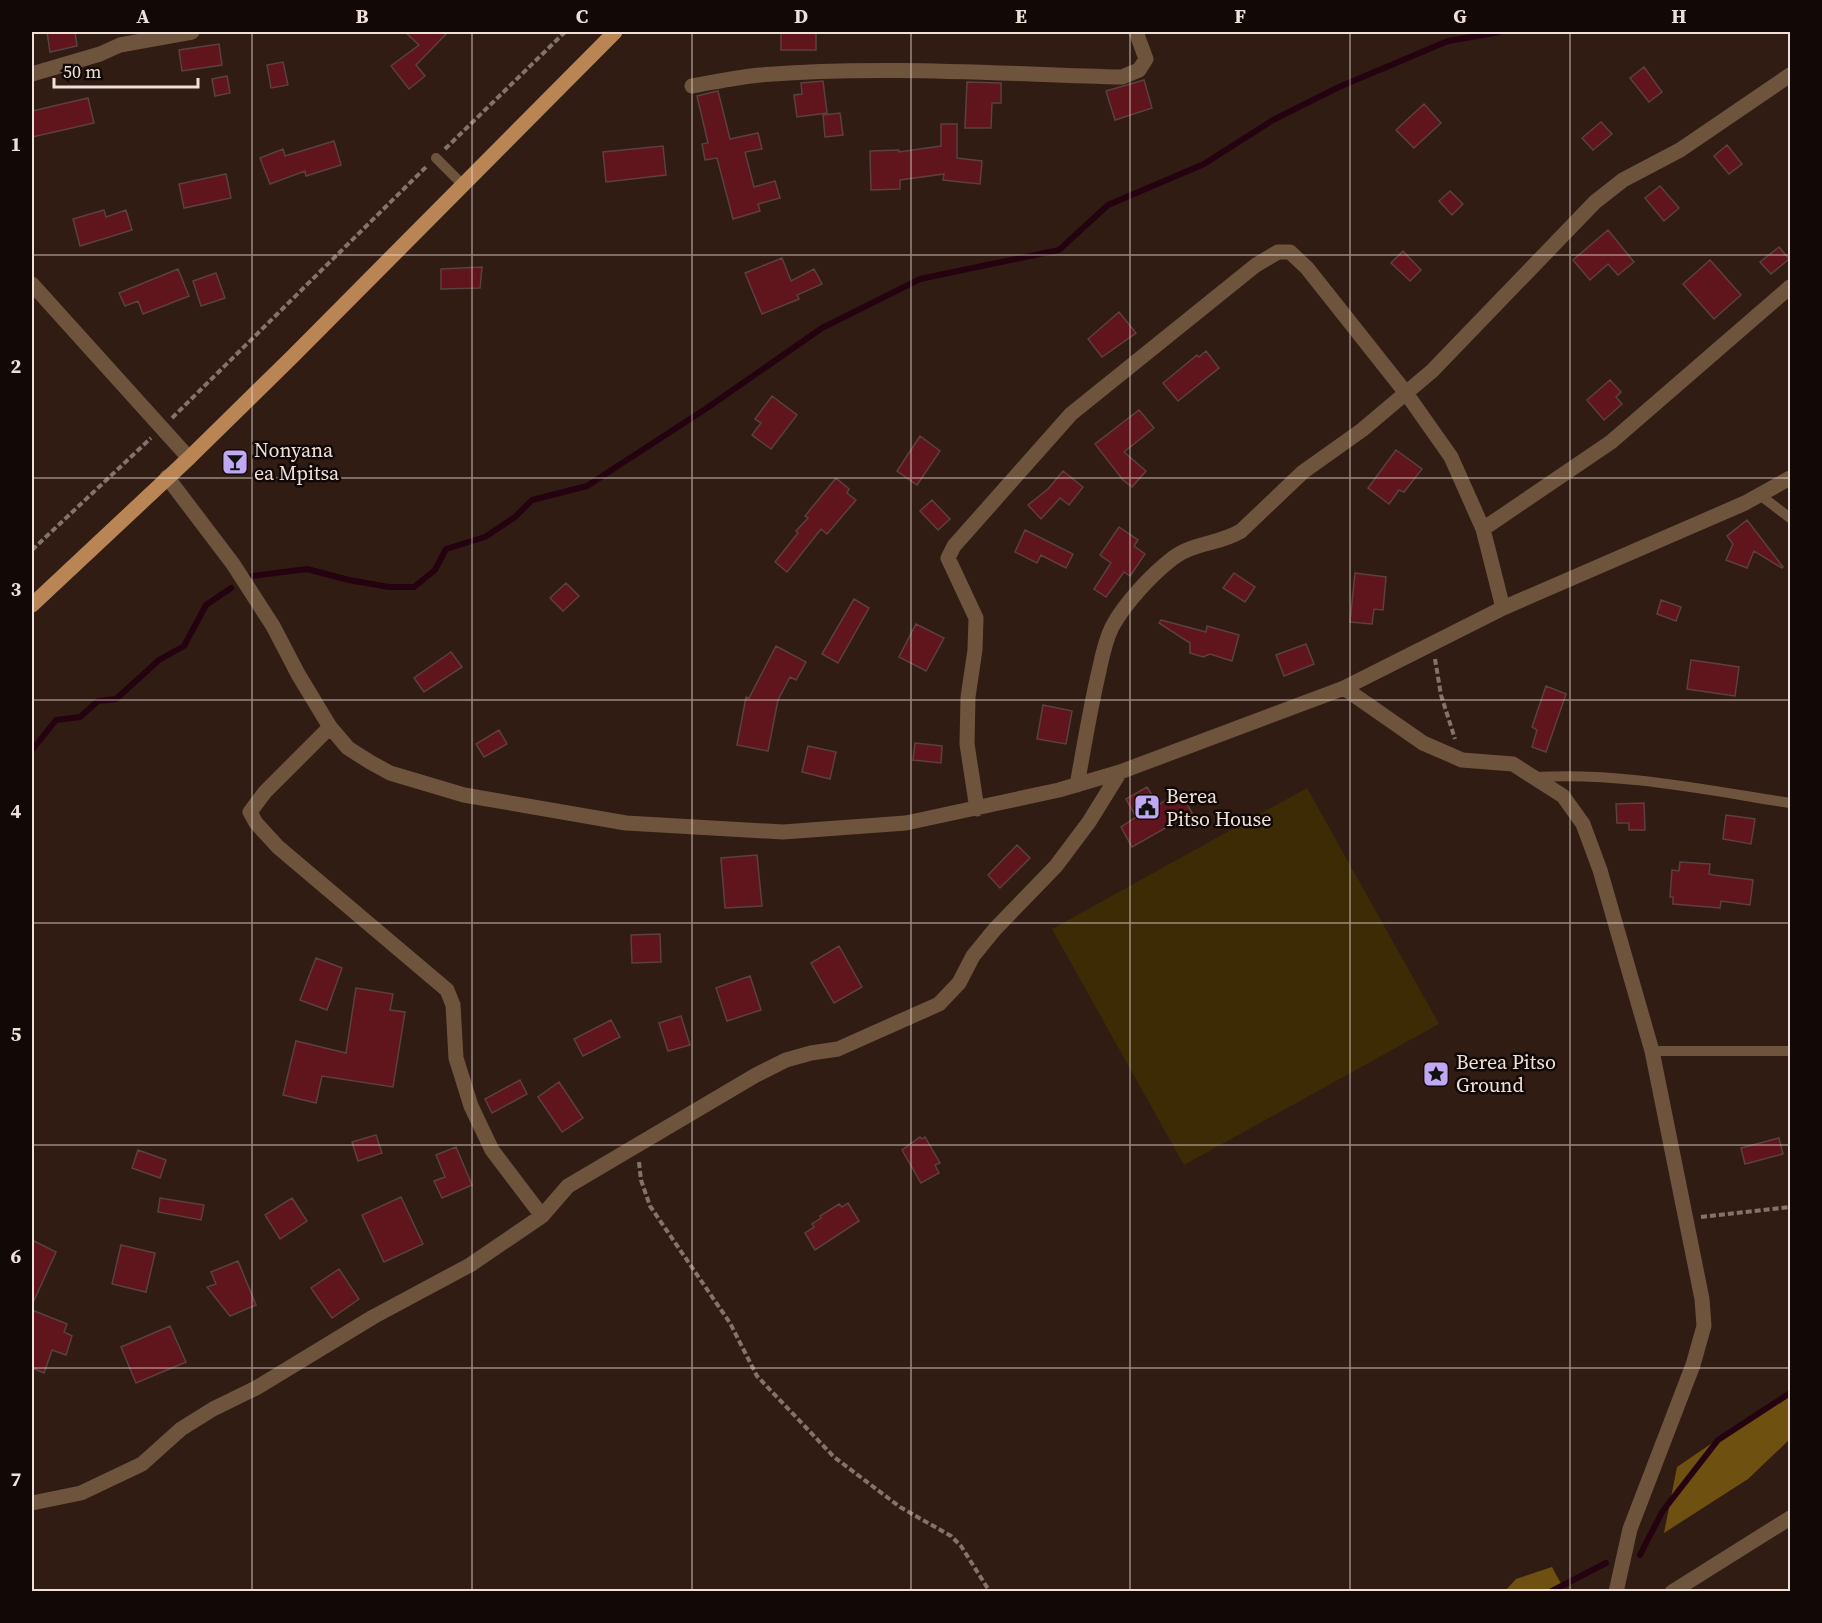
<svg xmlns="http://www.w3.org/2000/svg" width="1822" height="1623" font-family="'Source Serif 4',serif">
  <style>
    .green { fill: #3c2b05 }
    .forest { fill: #6e5111 }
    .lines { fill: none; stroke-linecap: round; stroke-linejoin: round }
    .stream { stroke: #25020f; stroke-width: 6 }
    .building { fill: #60141b; stroke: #5a403f; stroke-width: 1.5 }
    .path { stroke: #84726b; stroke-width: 4; stroke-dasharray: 6 3; stroke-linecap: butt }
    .service { stroke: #6e543d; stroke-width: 10 }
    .minor { stroke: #6e543d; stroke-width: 15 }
    .primary { stroke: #ba8555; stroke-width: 15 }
    .grid { fill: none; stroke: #efe0da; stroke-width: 1.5; stroke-opacity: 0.55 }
    .labels { text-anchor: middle; stroke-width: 5; stroke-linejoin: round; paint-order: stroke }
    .poi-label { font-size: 20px; fill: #efe0da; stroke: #120906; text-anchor: start }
    .neatline { fill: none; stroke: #efe0da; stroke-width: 2 }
    .grid-label { font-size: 20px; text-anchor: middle; font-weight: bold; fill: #efe0da }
  </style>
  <rect width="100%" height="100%" fill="#311c14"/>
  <path class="green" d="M1307,788L1439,1024L1184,1165L1052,929Z"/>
  <path class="forest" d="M1790,1390V1439L1748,1479L1664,1533L1677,1467Z
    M1552,1567L1565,1591H1505L1516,1579Z"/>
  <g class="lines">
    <path class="stream" d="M252,576L307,569L349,580L389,587H414L435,570L446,549L485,537L515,517L532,500L587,486L707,408L822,328L920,279L1059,250L1108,205L1204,164L1273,120L1339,87L1448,41L1500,32
      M32,750L56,720L80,717L98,701L116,699L159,660L184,646L206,605L231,588
      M1640,1555L1662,1512L1718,1440L1790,1393
      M1550,1592L1606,1563"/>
  </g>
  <path class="building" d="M47,32H75L77,46L50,52Z
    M405,32H448L416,65L425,76L409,89L391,66L419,45Z
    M781,32H816V50H781Z
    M219,44L222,65L182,71L179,50Z
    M283,62L288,85L271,88L267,65Z
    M1644,67L1662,92L1649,102L1630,78Z
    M227,76L230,93L215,96L212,79Z
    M1144,80L1152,108L1115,120L1106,91Z
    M823,81L827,113L797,117L794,95L802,94L801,83Z
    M967,82L1001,83V103H992L991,128H965Z
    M718,91L730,139L758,133L762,149L745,152L754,187L775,181L780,198L758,204L760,211L733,219L717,158L705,160L702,144L708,143L697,96Z
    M88,98L94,123L32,137V111Z
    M1424,104L1441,123L1414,148L1396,130Z
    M840,113L843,135L825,137L823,115Z
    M1601,122L1612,134L1593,150L1582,138Z
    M941,124H957V158L982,161L980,184L943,180L944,174L900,180V189L871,190L870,151L899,150V152L941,146Z
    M334,141L341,165L306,176L305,171L270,184L260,158L283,149L285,156Z
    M1727,145L1742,164L1729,174L1714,156Z
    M663,146L666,175L606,182L603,152Z
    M226,174L231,198L184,208L179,184Z
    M1660,186L1679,208L1664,221L1645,198Z
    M1450,191L1463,204L1452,215L1439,201Z
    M104,210L106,217L126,210L132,230L80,246L73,219Z
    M1608,230L1634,262L1618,275L1608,264L1590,280L1573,260Z
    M1779,247L1789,259L1771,274L1760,262Z
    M1403,251L1421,270L1410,281L1391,263Z
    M782,258L791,281L814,269L822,284L797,295L799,299L762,314L745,273Z
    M1710,260L1741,295L1714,319L1683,284Z
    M482,267L480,288L441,289V269Z
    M178,269L189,296L143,314L138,301L125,306L119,293Z
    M216,273L225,298L201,306L193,281Z
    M1119,312L1136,333L1102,357L1088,339Z
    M1206,351L1219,368L1178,401L1163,383L1197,355L1199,357Z
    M1610,380L1621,392L1616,397L1622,404L1604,420L1587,400Z
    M772,396L797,415L771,449L752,435L761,423L755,419Z
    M1139,410L1154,428L1124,452L1146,471L1132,487L1123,480L1095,444Z
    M920,436L940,451L917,485L897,471Z
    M1396,450L1422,469L1404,492L1399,490L1389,504L1368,488Z
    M1063,471L1083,487L1069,505L1060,498L1041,519L1028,505L1048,489Z
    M836,478L849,489L847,493L856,500L827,534L821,529L787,572L775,562L798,533L796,531L808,518L805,516Z
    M932,500L950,519L938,530L920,511Z
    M1747,520L1783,567L1782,568L1754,551L1747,568L1726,560L1733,544L1727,536Z
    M1119,527L1138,540L1134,546L1145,554L1130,576L1124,572L1106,597L1094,589L1111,563L1100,555Z
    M1025,530L1073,554L1066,568L1041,555L1037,563L1015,552Z
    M1234,573L1255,587L1245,602L1223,588Z
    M1355,573L1386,577L1383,610L1374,609L1372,624L1350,622Z
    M566,583L579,596L563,611L550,598Z
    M854,599L869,608L838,663L822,654Z
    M1661,600L1681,607L1676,621L1657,614Z
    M1161,620L1206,632L1207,626L1239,635L1232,661L1210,654L1203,657L1190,653V643L1159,623Z
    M916,624L944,638L926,671L899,657Z
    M1306,644L1314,664L1284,676L1276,655Z
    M776,646L806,662L796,680L790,677L778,700L768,751L737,745L746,697L749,698Z
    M451,652L462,667L424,692L414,678Z
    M1691,660L1739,667L1735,696L1687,689Z
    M1546,686L1566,694L1546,752L1532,747L1537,730L1532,727Z
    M1043,705L1072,711L1066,744L1037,739Z
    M499,730L507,744L484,757L476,744Z
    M915,743L942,746L941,763L913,760Z
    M808,746L836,752L830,779L802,772Z
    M1147,787L1158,805L1180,792L1192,813L1132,847L1121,827L1136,817L1126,799Z
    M1644,803L1645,830H1629V823H1617L1616,804Z
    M1726,815L1755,819L1751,844L1723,839Z
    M1017,845L1030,858L1000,888L988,875Z
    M757,855L762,906L725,908L721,858Z
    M1680,862L1710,864L1709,874L1713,875L1753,880L1750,905L1721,901L1720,908L1673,904V897H1670L1672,870L1679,871Z
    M660,934L661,962L632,963L631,935Z
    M839,946L862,987L834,1003L811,963Z
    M316,958L342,968L327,1010L300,1000Z
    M750,976L761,1010L727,1021L716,988Z
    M356,988L393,994L390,1010L405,1012L393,1087L322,1076L316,1103L283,1095L296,1041L346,1053Z
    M681,1016L690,1045L668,1051L659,1023Z
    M611,1020L620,1037L583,1056L574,1039Z
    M520,1080L527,1094L492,1113L485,1099Z
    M559,1082L583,1118L562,1132L538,1097Z
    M376,1135L382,1153L358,1161L352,1142Z
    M920,1137L922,1139L925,1137L940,1163L935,1165L939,1173L921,1183L902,1150Z
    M1779,1138L1783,1154L1745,1164L1741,1148Z
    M456,1147L472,1185L442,1198L434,1181L445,1177L436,1155Z
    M138,1150L166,1160L160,1178L132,1168Z
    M401,1197L423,1244L384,1262L362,1215Z
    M160,1198L204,1205L201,1220L158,1212Z
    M292,1198L307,1221L280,1239L265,1215Z
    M848,1203L859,1221L815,1250L805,1233L814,1227L812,1224L821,1218L820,1216L839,1204L842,1207Z
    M32,1240L56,1252L32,1305Z
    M121,1245L155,1253L146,1292L112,1284Z
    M238,1261L256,1305L230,1316L207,1287L216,1284L211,1272Z
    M339,1269L359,1299L332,1318L311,1288Z
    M32,1310L67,1324L64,1332L72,1336L66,1355L52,1350L44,1373L32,1368Z
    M170,1326L186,1362L136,1383L121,1347Z"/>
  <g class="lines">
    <path class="path" d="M445,149L565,32
      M172,418L427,166
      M32,550L151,438
      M1435,659L1441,695L1455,739
      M639,1162L641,1180L650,1206L730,1323L757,1376L834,1457L900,1507L951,1536L961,1546L990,1592
      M1701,1217L1790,1207"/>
    <path class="service" d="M436,158L463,185
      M1760,495L1790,518
      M1535,777C1621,772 1706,790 1790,803
      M1652,1051H1790"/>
    <path class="minor" d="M32,74L100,54L120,45L192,32
      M692,86C715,82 738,77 760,75C880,65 1002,74 1122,77L1139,70L1146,59L1136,32
      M32,284L189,458
      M167,477L233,564L273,626L298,674L330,727L348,748L370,762L390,773L464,795L626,823L783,832L906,823L1059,790L1120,772L1344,688L1503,608L1745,503L1790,478
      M1483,529L1611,442L1790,287
      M1344,688L1423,743L1462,760L1513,764L1563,796L1583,824L1600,870L1652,1051L1702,1299L1704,1326L1693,1365L1630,1529L1616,1592
      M330,727L265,792L250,812L256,823L278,847L447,990L453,1005L456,1058L471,1106L492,1150L542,1216
      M1077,785C1084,747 1090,709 1099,671C1102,657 1105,641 1112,627C1125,603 1151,575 1173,558C1192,543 1220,544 1241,531L1303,472L1362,430L1432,371L1595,202L1623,180L1680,150L1790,75
      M977,809L967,744L968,697L975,650L976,618L948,558L954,546L1071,414L1256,265L1278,252H1290L1307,268L1406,393L1451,457L1483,529L1503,608
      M32,1503L81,1493L142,1464L181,1429L213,1409L256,1388L373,1317L470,1265L542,1216L568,1186L756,1075L786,1060L811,1053L838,1049L939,1004L959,983L973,956L995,929L1056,866L1089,822L1120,772
      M1672,1592L1790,1518"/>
    <path class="primary" d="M32,605L189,458L293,356L615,32"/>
  </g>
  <path class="grid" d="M252,32V1592M472,32V1592M692,32V1592M911,32V1592M1130,32V1592M1350,32V1592M1570,32V1592M32,255H1790M32,478H1790M32,700H1790M32,923H1790M32,1145H1790M32,1368H1790"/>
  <defs>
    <symbol id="bar-square" viewBox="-11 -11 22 22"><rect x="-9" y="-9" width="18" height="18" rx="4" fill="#c0a8f3" stroke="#120906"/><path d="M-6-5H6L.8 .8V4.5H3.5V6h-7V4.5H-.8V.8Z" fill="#111"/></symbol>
    <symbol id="civic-square" viewBox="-11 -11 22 22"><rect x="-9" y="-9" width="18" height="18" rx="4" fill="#c0a8f3" stroke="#120906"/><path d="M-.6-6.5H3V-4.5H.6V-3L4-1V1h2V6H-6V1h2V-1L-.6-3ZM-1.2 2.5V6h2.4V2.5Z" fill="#111"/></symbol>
    <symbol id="sight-square" viewBox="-11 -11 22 22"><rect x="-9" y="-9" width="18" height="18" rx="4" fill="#c0a8f3" stroke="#120906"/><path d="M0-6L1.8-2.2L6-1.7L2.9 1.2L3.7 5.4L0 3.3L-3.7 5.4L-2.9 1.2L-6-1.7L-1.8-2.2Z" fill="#111"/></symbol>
  </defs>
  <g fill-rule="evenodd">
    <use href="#bar-square" x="220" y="447" width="30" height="30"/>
    <use href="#civic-square" x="1132" y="792" width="30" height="30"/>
    <use href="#sight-square" x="1421" y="1059" width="30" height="30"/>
  </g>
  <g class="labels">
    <g class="poi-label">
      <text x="254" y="457">Nonyana<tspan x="254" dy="23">ea Mpitsa</tspan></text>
      <text x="1166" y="803">Berea<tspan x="1166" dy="23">Pitso House</tspan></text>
      <text x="1456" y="1069">Berea Pitso<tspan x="1456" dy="23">Ground</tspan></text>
    </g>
  </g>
  <rect width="1822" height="1623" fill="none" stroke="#120906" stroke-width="66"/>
  <path d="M54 78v9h144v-9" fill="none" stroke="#efe0da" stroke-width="3"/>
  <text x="63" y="78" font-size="18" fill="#efe0da" stroke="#120906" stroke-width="4.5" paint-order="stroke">50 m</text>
  <rect x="33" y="33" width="1756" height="1557" class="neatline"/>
  <g class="grid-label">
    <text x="143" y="23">A</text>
    <text x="362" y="23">B</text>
    <text x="582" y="23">C</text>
    <text x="801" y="23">D</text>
    <text x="1021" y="23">E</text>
    <text x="1240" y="23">F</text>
    <text x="1460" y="23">G</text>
    <text x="1679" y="23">H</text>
    <text x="16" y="151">1</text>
    <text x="16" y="373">2</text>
    <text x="16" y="596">3</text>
    <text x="16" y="818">4</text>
    <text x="16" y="1041">5</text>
    <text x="16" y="1263">6</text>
    <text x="16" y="1486">7</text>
  </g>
</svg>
